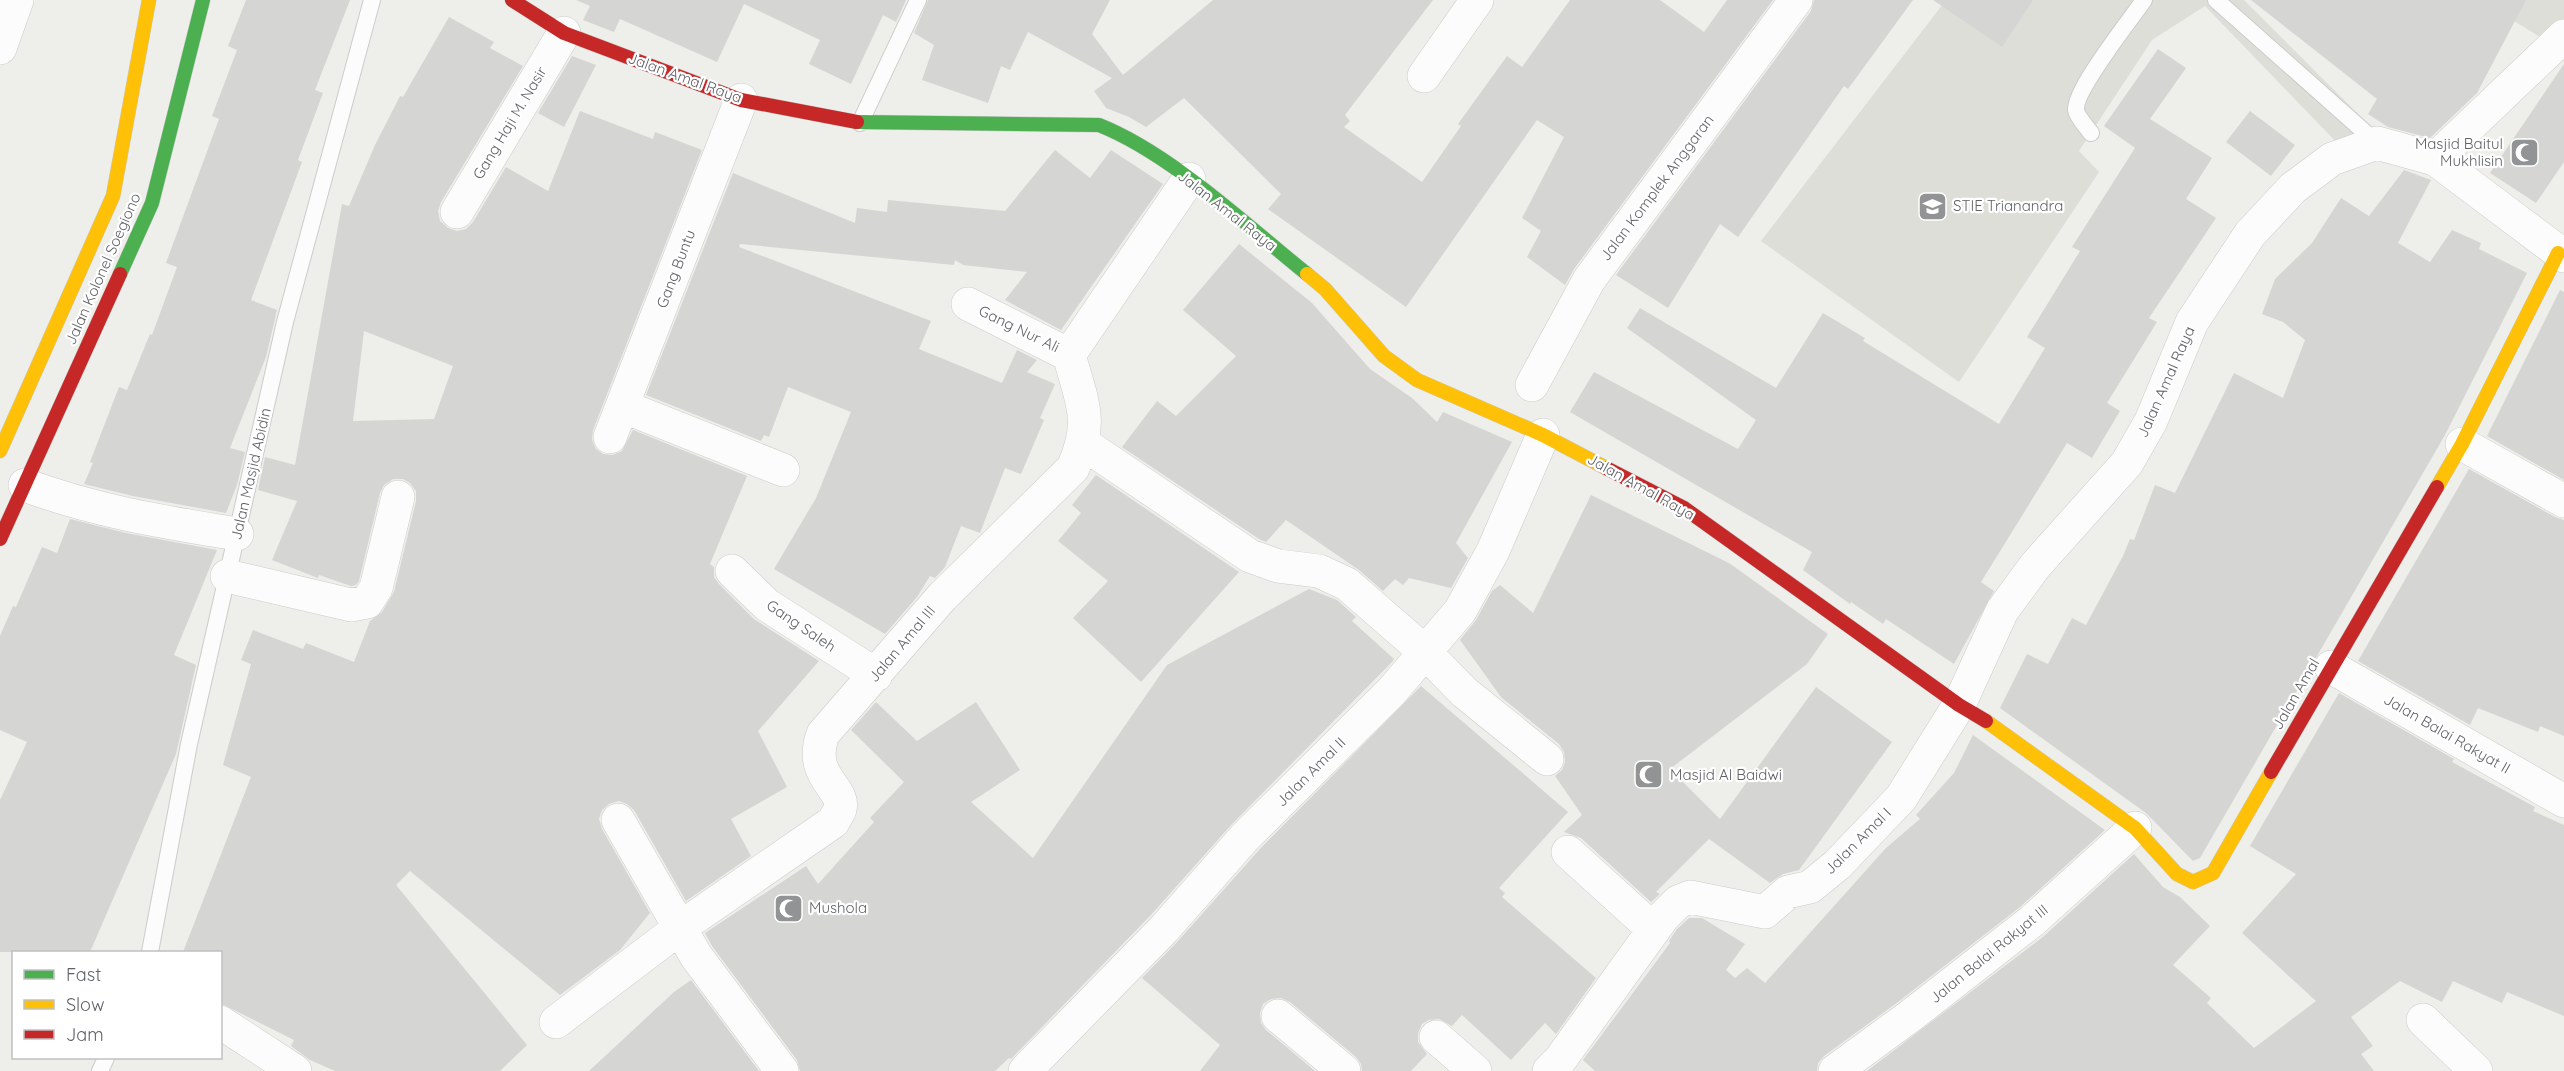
<svg xmlns="http://www.w3.org/2000/svg" width="2564" height="1071" font-family="Quicksand,sans-serif">
  <style>
    .education { fill: #deded8 }
    .building { fill: #d5d5d3; fill-rule: evenodd }
    .lines { fill: none; stroke-linecap: round; stroke-linejoin: round }
    .lane-casing { stroke: #cbcccb; stroke-width: 18 }
    .street-casing { stroke: #cbcccb; stroke-width: 34 }
    .fast-casing { stroke: #cacaca; stroke-width: 15 }
    .slow-casing { stroke: #cacaca; stroke-width: 15 }
    .jam-casing { stroke: #cacaca; stroke-width: 15 }
    .lane { stroke: #fcfcfc; stroke-width: 16 }
    .street { stroke: #fcfcfc; stroke-width: 33 }
    .fast { stroke: #4caf50; stroke-width: 14 }
    .slow { stroke: #ffc107; stroke-width: 14 }
    .jam { stroke: #c62828; stroke-width: 14 }
    .labels { text-anchor: middle; stroke-width: 4.5; stroke-linejoin: round; paint-order: stroke }
    .street-label { font-size: 15px; fill: #5f6267; stroke: #fff }
    .poi-label { font-size: 15px; fill: #5f6267; stroke: #fff; text-anchor: start }
  </style>
  <rect width="100%" height="100%" fill="#eeeeea"/>
  <path class="education" d="M1946,0H2244L2370,126L2343,149L2205,6L2152,40L2079,151L2099,172L1959,382L1761,241Z
    M2480,0H2564V41L2558,48Z"/>
  <path class="building" d="M246,0H350L315,90L323,93L298,160L302,162L251,300L277,310L266,357L230,448L245,452L237,485L226,513L133,496L84,484L93,463L90,462L119,387L127,390L150,334L152,335L177,267L166,263L219,119L212,116L237,50L228,46Z
    M576,0H906L896,22L883,15L851,84L809,64L820,40L744,4L717,62L620,19L614,32L583,20L590,6Z
    M928,0H1110L1092,34L1123,75L1213,0H1433L1345,115L1350,121L1344,127L1422,182L1461,126L1458,124L1507,56L1522,67L1570,0H1660L1704,32L1727,0H1773L1574,269L1565,285L1527,257L1541,231L1522,218L1564,137L1537,120L1406,307L1268,209L1281,194L1184,98L1146,127L1129,117L1106,108L1094,91L1112,78L1028,32L1010,70L1001,66L988,103L922,80L934,45L914,33Z
    M1814,0H1913L1848,89L1844,86L1738,237L1720,224L1668,308L1616,275L1811,11Z
    M1933,0H2033L2002,47Z
    M2251,0H2526L2477,93L2430,138L2388,127L2368,114L2377,99Z
    M449,17L494,42L490,48L523,66L441,202L438,211L440,221L448,228L457,231L466,229L473,222L506,167L548,191L580,111L653,139L655,132L702,150L593,430L592,440L596,449L603,454L613,455L622,451L633,430L747,476L710,564L714,567V577L719,584L754,619L819,661L758,731L787,787L731,819L751,856L686,901L634,810L627,804L619,801L609,804L602,810L599,819L602,829L650,913L620,950L560,995L410,871L396,885L527,1045L500,1071H335L310,1060L291,1046L294,1040L220,1003V952H183L251,777L223,765L251,664L241,660L253,630L303,649L306,643L354,662L370,621L382,612L394,592L416,501V491L410,483L403,479H393L384,485L380,493L359,581L356,585L351,586L319,575L318,578L272,560L297,501L258,490L265,457L295,465L342,204L349,206L375,145L400,96L403,97ZM364,331L453,366L434,419L353,421Z
    M2158,49L2186,68L2150,119L2212,158L2186,199L2216,218L2149,318L2157,322L2107,403L2120,411L2092,458L2067,443L1981,582L1994,591L1954,664L1886,619L1883,624L1851,602L1850,604L1803,570L1812,552L1570,412L1594,372L1738,449L1756,420L1627,328L1640,308L1776,388L1823,313L1865,338L1863,341L1999,424L2045,348L2027,337L2080,251L2072,247L2135,148L2104,126Z
    M572,56L596,65L564,127L538,113Z
    M2564,64V162L2536,203L2490,173Z
    M2250,111L2295,145L2271,176L2226,142Z
    M1055,150L1090,178L1111,150L1163,184L1061,330L1005,300L1027,272L963,265L955,260L954,265L740,244L739,247L931,321L919,349L1002,383L1017,350L1037,360L1027,372L1055,384L1040,418L1044,420L1021,474L1005,468L980,533L961,526L945,567L935,578L930,576L917,597L885,634L774,569L816,498L851,412L788,387L769,437L764,435L761,441L646,395L733,173L855,223L857,208L887,212L888,200L1005,211Z
    M2404,170L2431,180L2398,243L2430,262L2452,230L2481,243L2479,249L2527,273L2445,435L2200,858L2193,861L2146,813L2000,708L2027,654L2048,664L2072,618L2086,625L2123,556L2130,539L2134,540L2155,485L2175,493L2234,373L2283,398L2305,340L2283,322L2262,314L2275,279L2312,243L2341,198L2369,216Z
    M1239,244L1312,303L1370,369L1412,398L1437,422L1443,412L1512,442L1456,543L1468,558L1451,588L1409,578L1403,585L1395,579L1383,591L1359,570L1286,520L1266,542L1259,539L1122,447L1157,401L1176,416L1236,356L1183,310Z
    M2560,290L2564,292V480L2487,436Z
    M2469,469L2555,517L2564,520V736L2540,726L2538,732L2478,708L2470,725L2358,661Z
    M1096,475L1239,572L1141,682L1073,618L1108,581L1058,541L1081,513L1072,505Z
    M1591,495L1729,563L1828,634L1807,664L1670,769L1720,819L1816,687L1892,742L1799,870L1783,874L1770,883L1709,839L1656,892L1660,894L1651,902L1581,838L1564,832L1582,815L1555,776L1562,770L1565,762L1564,752L1559,744L1501,697L1460,640L1476,620L1492,591L1500,585L1533,613Z
    M70,519L126,533L217,550L174,655L196,665L176,754L90,952H0V800L27,742L0,730V636L13,606L16,607L42,547L57,553Z
    M1309,589L1337,600L1356,617L1352,621L1394,659L1392,662L1232,824L1150,916L1011,1059L1009,1058L995,1071H800L797,1060L712,946L705,933L806,866L818,884L874,822L870,818L904,782L851,730L876,702L917,741L976,702L1020,770L971,802L1033,858L1167,665Z
    M1421,686L1568,812L1499,888L1505,893L1502,897L1596,978L1556,1034L1545,1023L1511,1060L1462,1015L1452,1026L1439,1019L1429,1020L1422,1024L1418,1033V1042L1427,1054L1411,1071H1362L1361,1064L1356,1057L1290,1002L1281,998L1271,999L1263,1004L1260,1013L1261,1023L1266,1030L1315,1071H1200L1220,1045L1142,978L1178,941L1259,850Z
    M2339,693L2454,759L2452,762L2535,807L2533,811L2564,825V1016L2507,992L2502,1003L2453,981L2442,1002L2400,981L2351,1017L2373,1046L2361,1054L2374,1071H1867L2044,936L2134,854L2163,887L2180,897L2210,926L2173,965L2211,998L2207,1003L2254,1048L2316,1001L2242,933L2296,874L2250,846Z
    M1973,735L2105,830L2020,907L1898,1002L1824,1056L1818,1063L1817,1071H1595L1583,1060L1670,943L1669,941L1677,929L1689,918H1702L1745,944L1726,970L1735,978L1747,968L1765,983L1886,848L1920,819L1916,815L1954,773Z
    M691,980L759,1071H589L674,992Z"/>
  <g class="lines">
    <defs>
      <path id="lane" d="M2216,0L2377,143
        M860,123L918,0
        M2091,133C2086,126 2077,117 2076,110C2074,90 2131,19 2144,0
        M150,952L189,744L285,322L372,0
        M100,1071L106,1058"/>
      <path id="street" d="M0,48L17,0
        M1424,76L1477,0
        M2435,159L2564,36
        M457,212L564,33
        M968,304L1069,355
        M1532,385L1589,280L1796,0
        M622,406L783,470
        M610,437L741,100
        M1084,444L1250,556L1278,566L1319,571L1347,584L1425,652L1464,692L1547,759
        M2462,444L2564,501
        M25,485C94,511 164,522 237,534
        M732,571L767,605L876,675
        M227,576L351,605L367,602L376,588L398,497
        M2331,667L2564,801
        M618,820L696,956L782,1071
        M1568,852L1654,930
        M1278,1016L1344,1071
        M2423,1020L2476,1071
        M220,1022L295,1071
        M556,1022L681,927L833,822C835,818 839,813 840,809C846,788 807,777 823,734L942,597L1073,468C1094,421 1082,402 1069,355L1189,179
        M1436,1037L1475,1071
        M1025,1071L1164,929L1245,837L1392,691L1460,611L1493,551L1543,435
        M1549,1071L1560,1060L1663,917L1678,902L1690,897L1765,912L1788,892L1810,887L1837,865L1901,798L1959,705L2002,611L2035,566L2127,463L2151,421L2192,322L2250,234L2293,188L2332,159L2377,143L2435,159L2564,256
        M1835,1071L1909,1017L2032,921L2135,828"/>
      <path id="fast" d="M857,122L1099,125C1170,153 1246,225 1307,274
        M120,274L152,203L203,0"/>
      <path id="slow" d="M1307,274L1325,289L1384,356L1417,380L1543,435L1606,468
        M0,451L113,196L149,0
        M2437,487L2462,444L2558,253
        M1986,721L2135,828L2177,874L2193,882L2213,873L2271,772"/>
      <path id="jam" d="M512,0L564,33L741,100L857,122
        M1606,468L1684,508L1959,705L1986,721
        M0,539L120,274
        M2271,772L2437,487"/>
    </defs>
    <use href="#lane" class="lane-casing"/>
    <use href="#street" class="street-casing"/>
    <use href="#fast" class="fast-casing"/>
    <use href="#slow" class="slow-casing"/>
    <use href="#jam" class="jam-casing"/>
    <use href="#lane" class="lane"/>
    <use href="#street" class="street"/>
    <use href="#fast" class="fast"/>
    <use href="#slow" class="slow"/>
    <use href="#jam" class="jam"/>
  </g>
  <defs>
    <symbol id="mosque-square" viewBox="-11 -11 22 22"><rect x="-9" y="-9" width="18" height="18" rx="4" fill="#919395" stroke="#fff"/><path d="M3.5-4.9A6 6 0 1 0 3.5 4.9A5 5 0 1 1 3.5-4.9Z" fill="#fff"/></symbol>
    <symbol id="university-square" viewBox="-11 -11 22 22"><rect x="-9" y="-9" width="18" height="18" rx="4" fill="#919395" stroke="#fff"/><path d="M0-5L7-2L0 1L-7-2ZM-4 1L0 2.5L4 1V4Q0 6-4 4Z" fill="#fff"/></symbol>
  </defs>
  <g fill-rule="evenodd">
    <use href="#mosque-square" x="2508" y="136" width="33" height="33"/>
    <use href="#university-square" x="1916" y="190" width="33" height="33"/>
    <use href="#mosque-square" x="1632" y="758" width="33" height="33"/>
    <use href="#mosque-square" x="772" y="892" width="33" height="33"/>
  </g>
  <g class="labels">
    <g class="street-label">
      <text transform="translate(685 78) rotate(20)" y="5">Jalan Amal Raya</text>
      <text transform="translate(510 123) rotate(-59)" y="5">Gang Haji M. Nasir</text>
      <text transform="translate(1657 188) rotate(-53)" y="5">Jalan Komplek Anggaran</text>
      <text transform="translate(1227 211) rotate(38)" y="5">Jalan Amal Raya</text>
      <text transform="translate(103 269) rotate(-66)" y="5">Jalan Kolonel Soegiono</text>
      <text transform="translate(676 269) rotate(-69)" y="5">Gang Buntu</text>
      <text transform="translate(1019 329) rotate(26)" y="5">Gang Nur Ali</text>
      <text transform="translate(2166 382) rotate(-66)" y="5">Jalan Amal Raya</text>
      <text transform="translate(251 474) rotate(-77)" y="5">Jalan Masjid Abidin</text>
      <text transform="translate(1641 487) rotate(29)" y="5">Jalan Amal Raya</text>
      <text transform="translate(801 626) rotate(34)" y="5">Gang Saleh</text>
      <text transform="translate(902 644) rotate(-50)" y="5">Jalan Amal III</text>
      <text transform="translate(2296 694) rotate(-60)" y="5">Jalan Amal</text>
      <text transform="translate(2447 734) rotate(30)" y="5">Jalan Balai Rakyat II</text>
      <text transform="translate(1311 772) rotate(-45)" y="5">Jalan Amal II</text>
      <text transform="translate(1858 841) rotate(-45)" y="5">Jalan Amal I</text>
      <text transform="translate(1989 954) rotate(-39)" y="5">Jalan Balai Rakyat III</text>
    </g>
    <g class="poi-label">
      <text x="2503" y="149" text-anchor="end">Masjid Baitul<tspan x="2503" dy="17">Mukhlisin</tspan></text>
      <text x="1953" y="211">STIE Trianandra</text>
      <text x="1670" y="780">Masjid Al Baidwi</text>
      <text x="809" y="913">Mushola</text>
    </g>
  </g>
  <rect x="12" y="951" width="210" height="108" fill="#ffffff" stroke="#bfc0c2" stroke-width="1.5"/>
  <rect x="24" y="970" width="30" height="9" fill="#4caf50" stroke="#bfc0c2" stroke-width="1.5"/>
  <text x="66" y="981" font-size="18" fill="#5f6267">Fast</text>
  <rect x="24" y="1000" width="30" height="9" fill="#ffc107" stroke="#bfc0c2" stroke-width="1.5"/>
  <text x="66" y="1011" font-size="18" fill="#5f6267">Slow</text>
  <rect x="24" y="1030" width="30" height="9" fill="#c62828" stroke="#bfc0c2" stroke-width="1.5"/>
  <text x="66" y="1041" font-size="18" fill="#5f6267">Jam</text>
</svg>
